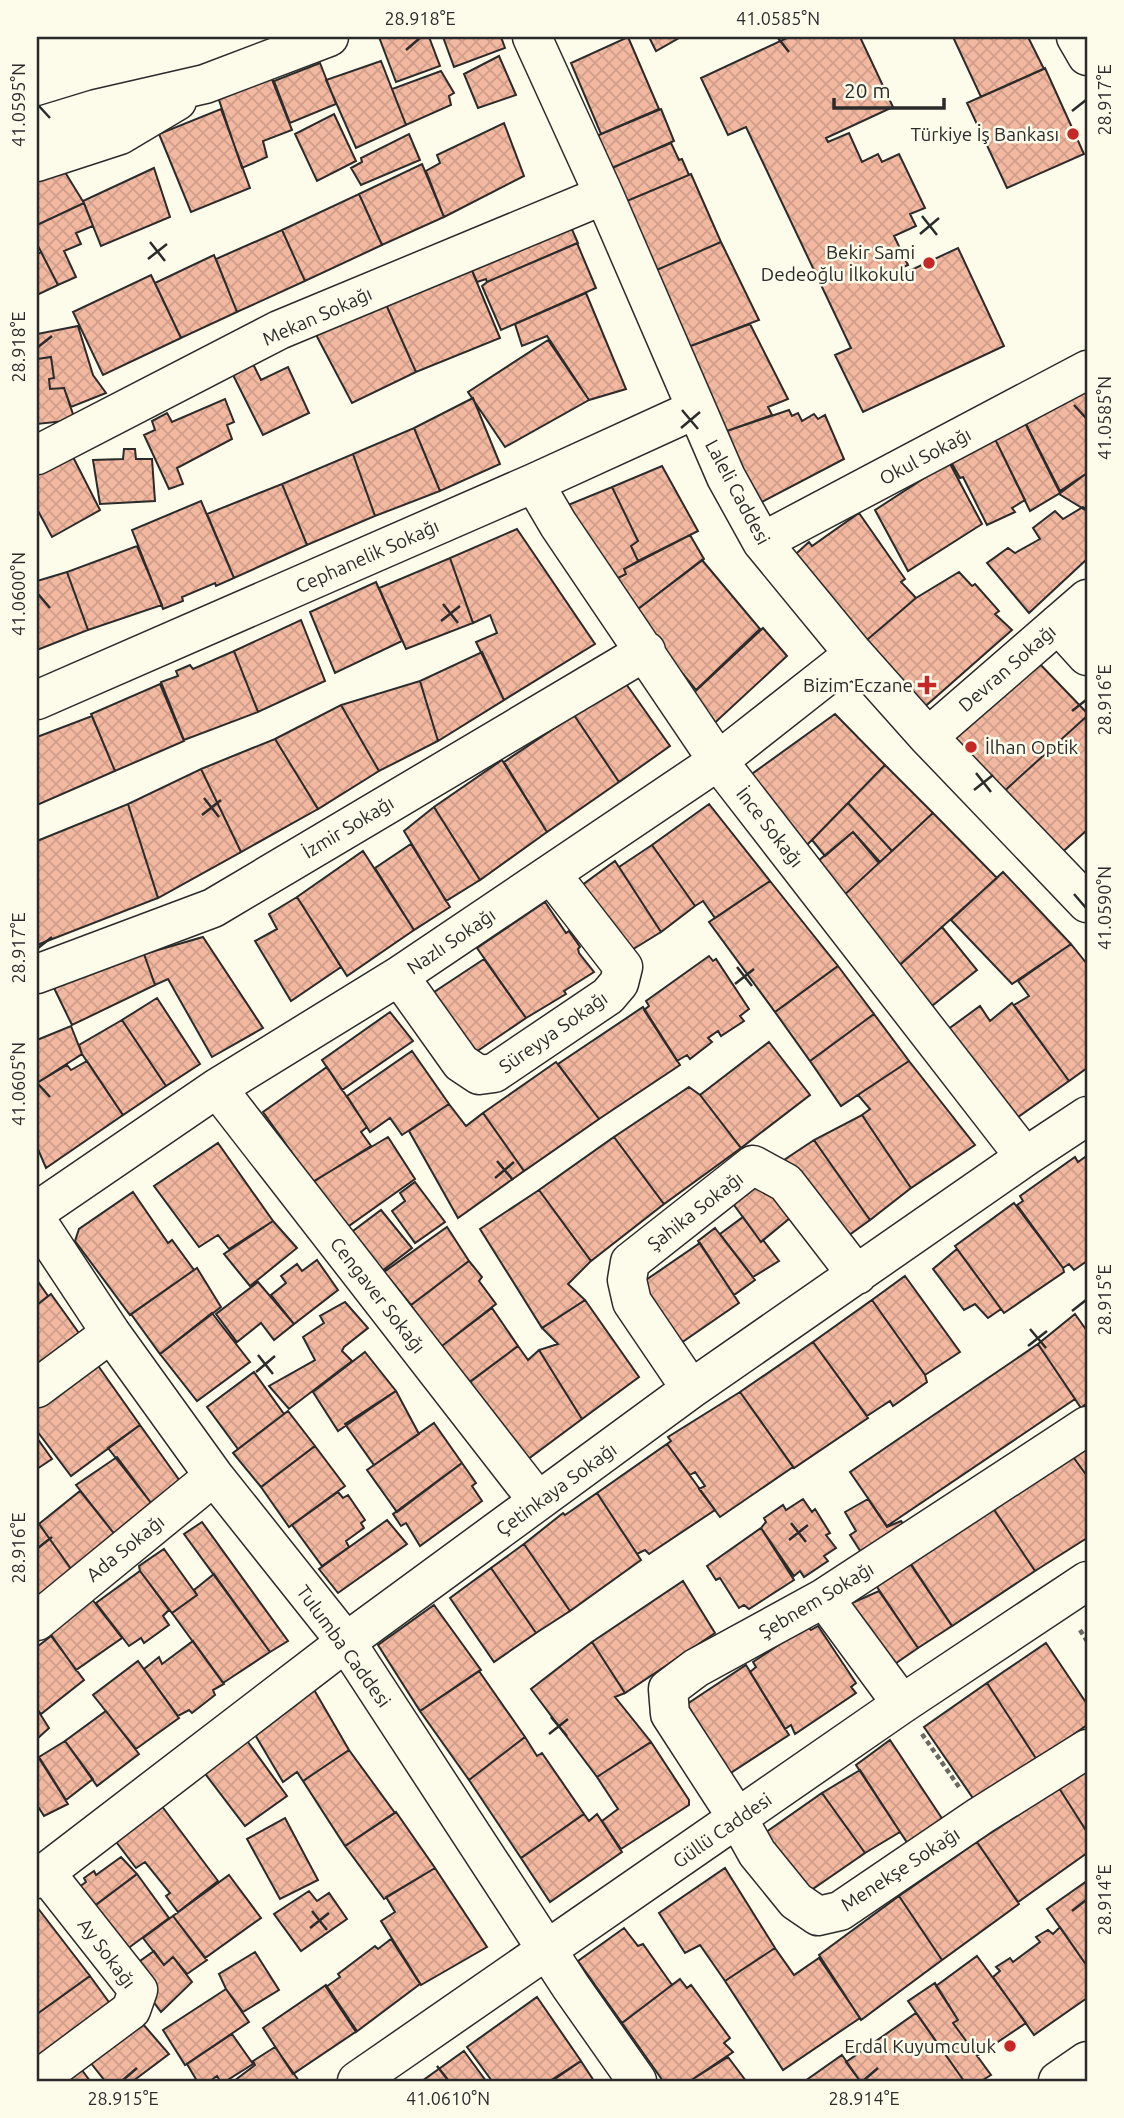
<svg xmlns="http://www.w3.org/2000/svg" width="1124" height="2118" font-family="Ubuntu,sans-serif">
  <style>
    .building { fill: url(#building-cross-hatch); stroke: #2b2b2b; stroke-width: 2 }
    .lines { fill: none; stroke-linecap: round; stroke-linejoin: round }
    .minor-casing { stroke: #2b2b2b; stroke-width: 41 }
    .major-casing { stroke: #2b2b2b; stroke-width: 41 }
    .path { stroke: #6a6964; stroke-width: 4.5; stroke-dasharray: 5 3.5; stroke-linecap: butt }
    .minor { stroke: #fdfbea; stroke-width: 38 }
    .major { stroke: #fdfbea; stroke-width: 38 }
    .ticks { fill: none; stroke: #2b2b2b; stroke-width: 2.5 }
    .poi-dot { fill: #c62828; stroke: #fdfbea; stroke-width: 2.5 }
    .labels { text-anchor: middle; stroke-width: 5; stroke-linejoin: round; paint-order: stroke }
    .poi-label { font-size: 19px; fill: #2b2b2b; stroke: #fdfbea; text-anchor: end }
    .street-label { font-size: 19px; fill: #2b2b2b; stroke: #fdfbea }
    .neatline { fill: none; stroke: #2b2b2b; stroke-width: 2.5 }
    .ticks-label { font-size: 18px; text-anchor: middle; fill: #2b2b2b }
  </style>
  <defs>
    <pattern id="building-cross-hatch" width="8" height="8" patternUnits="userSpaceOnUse" patternTransform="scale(1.75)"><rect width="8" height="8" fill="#f2b8a0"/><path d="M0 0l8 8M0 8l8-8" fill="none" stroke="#d09e8a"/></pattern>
  </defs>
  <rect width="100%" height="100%" fill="#fdfbea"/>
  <path class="building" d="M379,37H429L440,66L396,82Z
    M443,37H501L505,48L454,67Z
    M628,37L659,109L601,134L571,63Z
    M649,37H678L679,38L656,51Z
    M789,37H860L893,107L826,138L828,142L849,133L862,162L878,154L882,162L899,154L925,208L910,214L916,226L894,236L908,265L890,273L892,279L958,248L1004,346L863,412L835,355L851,348L746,127L728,135L701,78Z
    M953,37H1028L1044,69L981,97Z
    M499,56L516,95L478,108L464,74Z
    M381,61L406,125L356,148L326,80Z
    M320,63L336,104L290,123L274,81Z
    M1045,68L1084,154L1007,188L967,103Z
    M441,71L454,93L449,96L451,105L406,125L392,89Z
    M271,77L292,130L263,141L267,157L242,168L218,97Z
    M221,109L250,188L191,212L159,134Z
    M661,109L674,141L601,173L587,140Z
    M334,114L356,161L317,181L295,134Z
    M504,123L524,176L444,217L426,171L440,163L437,155Z
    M409,134L420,160L361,185L351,168L362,162L361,158Z
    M671,143L679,160L682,159L689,175L615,206L604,171Z
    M60,164L84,203L37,225V173Z
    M422,164L444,217L382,245L359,194Z
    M154,168L170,217L101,246L83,201Z
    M691,174L721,242L643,276L615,206Z
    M359,194L382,245L305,281L282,230Z
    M84,203L93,226L76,233L81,244L64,251L76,277L58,285L37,244V225Z
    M565,214L578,243L487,282L486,279L477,282L468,261Z
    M282,230L305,281L237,312L216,259Z
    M721,242L759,320L680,350L643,276Z
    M577,243L596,288L501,330L482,286L487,282Z
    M41,252L58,285L37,295V254Z
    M214,255L237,312L181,338L155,283Z
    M468,261L500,338L416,372L384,300Z
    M151,275L181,338L103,375L73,312Z
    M586,293L626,389L589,400L547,336L522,346L515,324Z
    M384,300L416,372L352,403L314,331Z
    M750,324L788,399L768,407L772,415L724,432L680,350Z
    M78,326L93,375L106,393L71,407L64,388L50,389L49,379L54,378L51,357L37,359V334Z
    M548,340L589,400L505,447L468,392Z
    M51,357L54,378L49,379L50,389L64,388L75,420L37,424V359Z
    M251,360L261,380L288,367L309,413L263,435L230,369Z
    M1087,387V473L1060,491L1025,422Z
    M473,398L500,464L440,491L414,428Z
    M225,399L234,422L227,425L232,439L177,468L183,484L169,489L144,435L155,430L152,421L167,413L172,422Z
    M789,410L792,416L798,413L802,421L814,414L818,419L825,415L844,459L756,505L724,432Z
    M1023,419L1060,493L1030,511L993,435Z
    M414,428L440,491L375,516L353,454Z
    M993,435L1025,500L1012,508L1015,512L987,525L963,477L960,478L950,460Z
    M124,449H135L136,459H152L155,501L100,504L93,460L123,459Z
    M71,453L100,510L52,537L37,509V472Z
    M353,454L375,516L307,545L282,484Z
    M949,462L982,524L908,571L875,510Z
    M662,466L698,531L638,561L631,546L638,541L612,487Z
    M1087,473V511L1059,494Z
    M282,484L307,545L234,578L207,514Z
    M612,487L638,541L631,546L638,561L624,569L626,574L606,584L568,505Z
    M201,501L234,578L216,586L215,583L182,597L183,601L163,609L132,530Z
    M1083,507L1087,510V559L1029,613L987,563L1008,548L1015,553L1040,539L1033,528L1055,511L1063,519Z
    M859,513L905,579L901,582L916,598L861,645L788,561L809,542L812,546Z
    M517,529L595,644L504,700L476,642L497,633L490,615L473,623L450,558Z
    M690,535L704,559L633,613L608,583L626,574L624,569Z
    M137,546L162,605L88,630L67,572Z
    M450,558L473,623L406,649L379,588Z
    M702,560L760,629L696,690L633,613Z
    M67,572L88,630L37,650V581Z
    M959,572L972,586L975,584L999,611L995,614L1012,630L921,710L861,645L916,598Z
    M376,582L402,641L335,673L310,612Z
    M301,620L325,681L258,712L234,651Z
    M763,628L787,656L708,729L686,700Z
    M234,651L258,712L184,740L161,682L178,676L176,671L190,665L193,669Z
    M482,652L504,700L438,741L420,681Z
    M1035,659L1087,713V716L1000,795L947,739Z
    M420,681L438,741L379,771L341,705Z
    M624,681L670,746L619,782L574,715Z
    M160,684L184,741L115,771L91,714Z
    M341,705L379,771L318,809L275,739Z
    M835,714L885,765L807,845L749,776Z
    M574,715L619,782L547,832L504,762Z
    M92,716L115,771L37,805V737Z
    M1087,716V830L1059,855L1001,794Z
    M275,739L318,809L241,852L201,769Z
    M502,760L547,832L480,880L434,807Z
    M885,765L933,813L892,851L848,803Z
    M201,769L241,852L158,898L128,804Z
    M848,803L892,851L880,862L853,832L825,856L812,840Z
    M128,804L158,898L37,945V841Z
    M709,804L770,881L715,918L703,901L695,906L652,845Z
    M434,807L480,880L446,901L404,831Z
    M933,813L997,878L896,968L841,898Z
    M853,832L879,863L841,898L806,871Z
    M411,844L450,907L414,930L375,868Z
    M652,845L695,906L661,932L619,867Z
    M363,851L414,930L347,976L297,897Z
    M615,861L661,932L622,956L574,891Z
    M1003,872L1071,944L1012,984L951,920Z
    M770,881L838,966L775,1012L709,922Z
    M297,897L341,967L291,1001L255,941L277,929L269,914Z
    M545,902L566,933L569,931L580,947L578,949L579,953L594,972L564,991L566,994L526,1018L477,948Z
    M942,927L977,970L923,1013L892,972Z
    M203,937L263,1028L212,1057L168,979L155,985L144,954Z
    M1071,944L1087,964V1068L1069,1081L1014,1005L1029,996L1018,981Z
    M144,954L155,985L72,1025L54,988Z
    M709,956L713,961L716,959L749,1009L740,1016L744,1021L721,1036L718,1031L708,1038L712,1042L690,1059L687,1055L677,1061L644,1010L649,1006L646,1001Z
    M484,959L526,1018L467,1058L428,996Z
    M838,966L874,1014L810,1061L775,1012Z
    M157,998L200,1064L166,1086L122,1020Z
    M1012,1003L1069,1081L1014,1120L947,1030L980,1006L990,1021Z
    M643,1007L680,1065L599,1119L558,1064Z
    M390,1012L413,1041L342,1090L322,1060Z
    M874,1014L909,1061L841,1106L810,1061Z
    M122,1020L166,1086L123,1115L82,1054L79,1045Z
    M71,1026L82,1054L37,1083V1040Z
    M769,1042L810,1095L741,1148L700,1095Z
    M412,1051L449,1104L402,1135L390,1118L370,1132L347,1096Z
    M87,1061L123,1115L46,1168L37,1147V1083L67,1065L71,1070Z
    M909,1061L975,1145L911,1188L862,1115L870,1109L858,1095Z
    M556,1062L599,1119L524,1171L483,1113Z
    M327,1067L367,1127L361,1132L371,1146L313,1182L263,1112Z
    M689,1087L700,1095L741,1148L664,1204L614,1137Z
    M449,1104L466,1126L483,1113L524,1171L458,1218L409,1131Z
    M862,1115L911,1188L870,1220L814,1140Z
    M388,1137L415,1179L346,1228L314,1181Z
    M614,1137L664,1204L591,1261L539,1190Z
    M814,1140L870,1220L838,1243L781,1162Z
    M218,1143L273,1221L229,1249L218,1235L199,1247L154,1186Z
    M1075,1157L1078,1162L1085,1157L1087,1159V1261L1074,1270L1069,1264L1063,1268L1017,1205L1023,1201L1020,1196Z
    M754,1173L790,1218L761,1242L726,1194Z
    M415,1182L445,1222L415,1243L392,1211L405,1201L400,1193Z
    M539,1190L591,1261L568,1284L585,1300L542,1328L480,1229Z
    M133,1192L168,1243L172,1240L194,1270L130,1315L75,1241L79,1229Z
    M1014,1203L1063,1268L1064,1272L1004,1313L955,1246Z
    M381,1210L412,1248L373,1278L341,1240Z
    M743,1217L761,1242L763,1240L779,1261L753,1277L720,1234Z
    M273,1221L297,1248L250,1286L224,1254Z
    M447,1227L469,1261L411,1305L384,1272Z
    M715,1228L755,1280L734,1295L698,1241Z
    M700,1243L739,1303L678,1345L640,1284Z
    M957,1249L1001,1309L988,1318L975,1304L964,1310L933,1269Z
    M317,1260L338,1290L294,1324L271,1295L286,1283L281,1276L297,1264L302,1271Z
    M469,1261L482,1277L479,1281L496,1304L438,1349L411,1305Z
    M197,1268L221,1307L160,1354L131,1314Z
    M905,1276L960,1352L925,1375L872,1300Z
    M37,1280L48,1296L37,1305Z
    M258,1282L294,1324L274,1340L261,1323L237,1342L216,1314Z
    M51,1294L81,1336L39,1365L37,1361V1305Z
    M585,1300L639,1377L582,1419L539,1350L558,1344L542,1328Z
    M872,1300L925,1375L927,1382L893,1406L890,1401L867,1416L813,1342Z
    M345,1302L368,1328L344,1347L342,1351L352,1361L289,1409L269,1386L315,1360L303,1337L324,1323L320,1316Z
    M492,1308L518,1346L462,1388L438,1349Z
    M212,1313L250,1362L197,1401L160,1354Z
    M1075,1314L1087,1331V1403L1081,1408L1038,1344Z
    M813,1342L868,1418L794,1468L740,1392Z
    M1038,1344L1075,1399L887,1526L850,1472Z
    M518,1346L528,1360L539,1350L582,1419L516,1468L460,1389Z
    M365,1352L396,1391L338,1431L313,1392Z
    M94,1360L140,1425L71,1476L37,1431V1404Z
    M254,1372L284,1414L238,1449L207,1407Z
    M396,1391L419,1434L374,1465L345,1424Z
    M740,1392L793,1467L720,1517L699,1489L705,1486L695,1472L690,1475L667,1444L671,1441L668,1437Z
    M288,1411L315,1446L261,1487L233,1453Z
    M434,1423L462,1463L397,1512L367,1470Z
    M140,1425L180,1481L152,1504L108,1448Z
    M37,1438L52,1459L37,1469Z
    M1087,1443V1476L1071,1454Z
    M667,1444L715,1510L649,1554L645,1550L637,1554L597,1493Z
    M315,1446L345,1486L289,1527L261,1487Z
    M1071,1454L1087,1476V1538L1035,1571L993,1508Z
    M117,1457L154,1507L116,1536L76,1485Z
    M462,1463L476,1483L472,1486L482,1501L420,1546L406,1523L401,1526L393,1514Z
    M80,1491L116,1536L74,1573L39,1524Z
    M338,1492L343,1498L348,1495L365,1520L361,1523L364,1528L346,1541L349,1547L322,1566L292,1525Z
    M597,1493L641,1560L570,1611L524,1544L563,1513L565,1515Z
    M803,1499L812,1512L815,1509L830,1533L826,1535L836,1548L824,1556L828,1561L804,1577L800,1571L794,1576L761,1528L766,1522L764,1518L783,1505L786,1510Z
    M868,1499L887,1527L901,1521L910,1532L864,1557L850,1535L856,1531L845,1512Z
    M993,1508L1035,1571L952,1626L909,1562Z
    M387,1520L407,1544L338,1593L319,1569Z
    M37,1521L73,1572L37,1601Z
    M202,1522L288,1641L270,1652L184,1534Z
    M761,1528L794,1580L749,1609L744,1605L739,1608L720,1578L716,1580L707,1566Z
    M524,1544L570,1611L536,1633L491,1568Z
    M164,1549L197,1595L172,1613L140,1571L139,1566Z
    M907,1558L952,1626L918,1648L873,1581Z
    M491,1568L536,1633L494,1662L450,1598Z
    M140,1571L169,1610L163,1616L169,1625L144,1643L141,1638L129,1646L96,1603Z
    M214,1574L270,1652L223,1683L172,1613L197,1595L194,1590Z
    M683,1581L715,1633L625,1693L592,1642Z
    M879,1591L918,1648L883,1672L843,1607Z
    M91,1598L122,1638L76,1670L47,1629Z
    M434,1605L481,1670L420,1711L378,1645Z
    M807,1626L811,1630L818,1626L856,1683L851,1687L856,1693L795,1734L791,1725L785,1729L750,1672L756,1667L753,1662Z
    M51,1636L84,1680L41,1714L37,1709V1647Z
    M193,1641L224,1684L213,1690L215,1695L192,1713L189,1710L178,1716L144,1669L159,1657L162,1664Z
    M592,1642L625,1693L615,1697L651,1742L597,1777L531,1689Z
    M1046,1643L1087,1704V1725L1037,1760L987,1683Z
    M138,1661L179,1718L136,1749L93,1695Z
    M746,1665L789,1735L729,1774L687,1704Z
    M479,1671L525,1737L469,1780L420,1711Z
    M987,1683L1037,1760L977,1804L924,1727Z
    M313,1688L349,1750L303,1781L297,1772L283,1782L254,1733Z
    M37,1709L49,1728L37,1739Z
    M106,1711L139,1754L97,1786L65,1741Z
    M525,1737L537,1756L542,1753L584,1814L521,1858L469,1780Z
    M245,1738L287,1796L245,1826L203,1771Z
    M890,1740L947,1826L912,1850L856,1765Z
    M65,1741L93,1779L66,1800L39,1757Z
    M651,1742L689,1800V1805L621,1849L602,1821L618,1809L597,1777Z
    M349,1750L395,1813L345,1846L303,1781Z
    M37,1755L68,1804L44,1816L37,1805Z
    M1087,1769V1832L1059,1788Z
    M860,1770L900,1832L865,1853L822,1793Z
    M1059,1788L1087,1832V1853L1018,1902L977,1842Z
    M822,1793L865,1853L804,1895L762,1835Z
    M161,1805L218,1881L178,1912L166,1896L170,1893L145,1862L136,1868L114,1839Z
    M396,1812L435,1868L384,1899L345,1846Z
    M584,1814L589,1821L597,1814L622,1852L550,1902L521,1858Z
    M285,1818L318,1880L280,1899L247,1839Z
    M977,1842L1019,1904L942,1960L899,1896Z
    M121,1857L137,1874L84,1914L68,1895L86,1882L84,1878L94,1871L96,1875Z
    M435,1868L487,1947L421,1985L381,1921L395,1912L386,1897Z
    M725,1868L775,1948L725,1981L700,1945L685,1953L659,1913Z
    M137,1874L169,1918L115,1958L81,1916Z
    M229,1875L261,1918L205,1958L173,1916Z
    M1087,1881V1966L1047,1909Z
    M309,1891L317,1901L329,1893L347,1919L301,1951L274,1914Z
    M899,1896L942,1960L861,2020L819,1955Z
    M37,1907L90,1976L37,2014Z
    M173,1916L207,1960L187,1974L173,1957L164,1965L143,1938Z
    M1060,1927L1087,1966V1998L1034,2035L993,1977L1000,1971L996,1967L1010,1958L1013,1962L1040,1942L1036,1937L1048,1930L1053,1934Z
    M624,1928L638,1946L643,1944L672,1985L622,2023L578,1961Z
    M391,1939L420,1984L356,2032L326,1987L340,1977L338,1974L375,1946L378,1949Z
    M775,1948L794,1975L819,1958L860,2018L783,2070L725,1981Z
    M154,1951L164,1965L173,1957L192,1982L161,2012L129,1969Z
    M255,1952L279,1990L243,2012L226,1989L219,1974Z
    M977,1956L1026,2023L977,2056L953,2023L958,2020L936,1986Z
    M90,1976L111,2005L37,2062V2014Z
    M680,1979L687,1988L691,1985L730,2038L724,2043L733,2052L690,2081H663L622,2023Z
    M935,1983L958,2020L953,2023L991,2075L981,2081H964L908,2001Z
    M326,1985L357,2031L293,2074L263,2028Z
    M226,1989L249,2022L185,2065L163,2030Z
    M537,1997L581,2061L552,2081H492L467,2047Z
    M916,2013L964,2081H860L846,2062Z
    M142,2023L169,2054L133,2081H105L90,2062Z
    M232,2034L253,2064L226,2081H220L217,2076L210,2081H197L187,2064Z
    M275,2047L299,2081H234L255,2065L253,2061Z
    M464,2051L486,2081H422Z
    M842,2055L860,2081H805Z
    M728,2057L746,2081H690Z
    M581,2061L594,2081H550Z
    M76,2062L90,2081H50Z"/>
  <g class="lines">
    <defs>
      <path id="minor" d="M532,37L604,195L726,477L762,542L854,654L928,737L1087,903
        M37,455L279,330L604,195
        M534,483L558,524L718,761L1025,1157
        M762,542L1087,370
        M1058,624L1087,656
        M37,700L534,483L696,409
        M928,737L1087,599
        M37,974L213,908L646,651
        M399,976L461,1063L479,1075L494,1073L608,996L619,983L623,967L551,874
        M217,1088L538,1501
        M37,1211L217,1088L399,976L718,761L854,654
        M37,1221L111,1333L214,1476L346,1642L571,1987L637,2081
        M37,1388L111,1333
        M691,1389L632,1302L627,1280L630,1262L753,1165L786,1183L857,1275
        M1087,1426L824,1598L696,1668L668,1689L670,1714L738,1819L757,1853L796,1901L818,1916L840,1911L980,1816L1087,1749
        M824,1598L902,1704
        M37,1621L214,1476
        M37,1879L346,1642L691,1389L1025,1157L1087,1116
        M37,2080L131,2010L138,1990L45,1872
        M357,2081L902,1704L1087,1581
        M1058,2081L1087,2061"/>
      <path id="major" d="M1076,37L1087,56
        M37,127L96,109L205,84L329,37
        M37,162L120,135L177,101"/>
    </defs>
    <use href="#minor" class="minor-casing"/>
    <use href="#major" class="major-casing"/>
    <path class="path" d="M1080,1630L1087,1641
      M922,1734L959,1787"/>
    <use href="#minor" class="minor"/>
    <use href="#major" class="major"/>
  </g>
  <path class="ticks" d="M778,38L789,52M406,50L420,38M38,105L50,118M1072,111L1086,100M922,216L937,235M920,234L939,218M150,242L165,261M148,259L167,244M38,347L52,336M1074,405L1086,418M682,410L698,429M681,428L700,412M38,594L50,608M443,604L458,623M441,621L460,606M1072,711L1086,700M976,773L991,792M974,790L993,775M204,798L219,817M202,815L221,800M1074,894L1086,908M38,948L52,937M737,967L752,986M735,984L754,969M38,1084L50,1097M497,1161L513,1180M495,1178L514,1162M1072,1311L1086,1300M1030,1329L1046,1348M1028,1346L1047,1331M258,1355L273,1374M256,1372L275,1356M791,1523L806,1542M789,1540L808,1525M38,1548L52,1537M551,1717L567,1736M549,1734L568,1719M312,1911L327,1930M1072,1911L1086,1900M310,1928L329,1913M437,2066L448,2080M123,2080L137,2068M864,2080L878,2068"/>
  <g class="poi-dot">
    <circle cx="1073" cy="134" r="7"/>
    <circle cx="929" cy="263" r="7"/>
    <path d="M923.5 674.5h7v7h7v7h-7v7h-7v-7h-7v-7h7z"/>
    <circle cx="971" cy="747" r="7"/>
    <circle cx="1010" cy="2046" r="7"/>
  </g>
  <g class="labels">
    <g class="poi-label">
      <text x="1059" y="141">Türkiye İş Bankası</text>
      <text x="915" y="259">Bekir Sami<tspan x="915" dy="22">Dedeoğlu İlkokulu</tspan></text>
      <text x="913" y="692">Bizim Eczane</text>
      <text x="985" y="754" text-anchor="start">İlhan Optik</text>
      <text x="996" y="2053">Erdal Kuyumculuk</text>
    </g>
    <g class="street-label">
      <text transform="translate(317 316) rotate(-24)" y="7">Mekan Sokağı</text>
      <text transform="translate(925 456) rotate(-28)" y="7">Okul Sokağı</text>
      <text transform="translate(738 492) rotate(62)" y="7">Laleli Caddesi</text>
      <text transform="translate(367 556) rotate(-24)" y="7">Cephanelik Sokağı</text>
      <text transform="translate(1007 668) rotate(-41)" y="7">Devran Sokağı</text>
      <text transform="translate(348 827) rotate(-31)" y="7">İzmir Sokağı</text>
      <text transform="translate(770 827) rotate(52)" y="7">İnce Sokağı</text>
      <text transform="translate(451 941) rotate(-34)" y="7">Nazlı Sokağı</text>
      <text transform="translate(553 1032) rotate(-35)" y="7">Süreyya Sokağı</text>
      <text transform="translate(695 1211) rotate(-38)" y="7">Şahika Sokağı</text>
      <text transform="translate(378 1295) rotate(52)" y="7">Cengaver Sokağı</text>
      <text transform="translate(556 1489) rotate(-36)" y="7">Çetinkaya Sokağı</text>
      <text transform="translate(125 1548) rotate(-39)" y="7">Ada Sokağı</text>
      <text transform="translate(816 1600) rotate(-31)" y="7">Şebnem Sokağı</text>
      <text transform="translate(344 1646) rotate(54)" y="7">Tulumba Caddesi</text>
      <text transform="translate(722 1830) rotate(-35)" y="7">Güllü Caddesi</text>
      <text transform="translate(900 1869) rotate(-33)" y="7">Menekşe Sokağı</text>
      <text transform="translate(107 1953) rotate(53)" y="7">Ay Sokağı</text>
    </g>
  </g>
  <rect width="1124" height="2118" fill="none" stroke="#fdfbea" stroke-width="77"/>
  <path d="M834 98v10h110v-10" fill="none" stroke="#2b2b2b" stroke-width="3.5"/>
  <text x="844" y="98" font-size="21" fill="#2b2b2b" stroke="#fdfbea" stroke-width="5" paint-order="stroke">20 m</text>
  <rect x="38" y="38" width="1048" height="2042" class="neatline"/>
  <g class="ticks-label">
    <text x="420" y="25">28.918°E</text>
    <text x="778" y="25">41.0585°N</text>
    <text transform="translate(1105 100) rotate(-90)" y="6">28.917°E</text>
    <text transform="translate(19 105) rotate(-90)" y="6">41.0595°N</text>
    <text transform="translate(19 347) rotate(-90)" y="6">28.918°E</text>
    <text transform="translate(1105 418) rotate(-90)" y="6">41.0585°N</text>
    <text transform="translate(19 594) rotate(-90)" y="6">41.0600°N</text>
    <text transform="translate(1105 700) rotate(-90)" y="6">28.916°E</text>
    <text transform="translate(1105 908) rotate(-90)" y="6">41.0590°N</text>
    <text transform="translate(19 948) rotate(-90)" y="6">28.917°E</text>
    <text transform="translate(19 1084) rotate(-90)" y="6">41.0605°N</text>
    <text transform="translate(1105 1300) rotate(-90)" y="6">28.915°E</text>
    <text transform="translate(19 1548) rotate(-90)" y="6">28.916°E</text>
    <text transform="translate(1105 1900) rotate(-90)" y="6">28.914°E</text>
    <text x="123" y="2105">28.915°E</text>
    <text x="448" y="2105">41.0610°N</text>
    <text x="864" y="2105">28.914°E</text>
  </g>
</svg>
